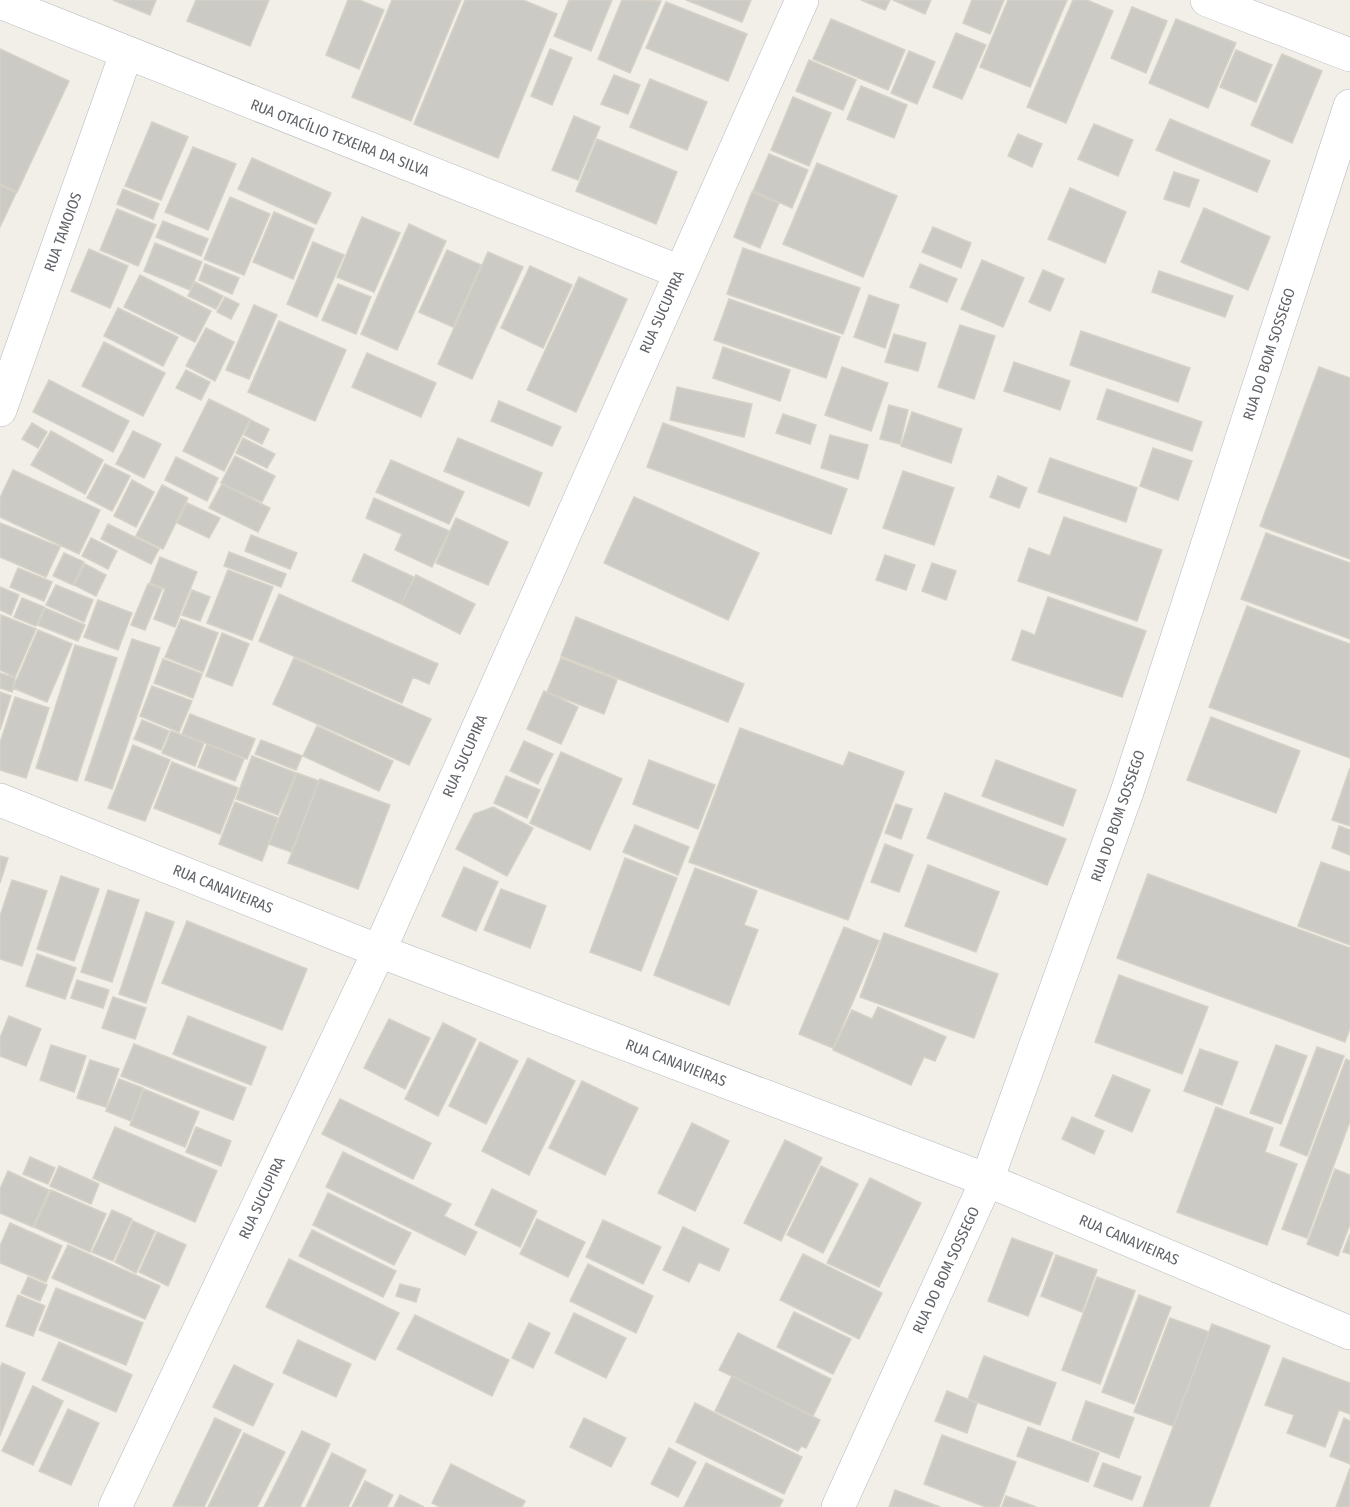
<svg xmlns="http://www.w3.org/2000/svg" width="1350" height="1507" font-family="'Fira Sans Condensed',sans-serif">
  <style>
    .building { fill: #cccac5; stroke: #d6d1c6; stroke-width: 1.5 }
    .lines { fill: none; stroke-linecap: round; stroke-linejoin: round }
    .street-casing { stroke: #b5b8bc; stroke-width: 34 }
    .street { stroke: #fff; stroke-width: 33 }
    .labels { text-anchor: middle; stroke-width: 4.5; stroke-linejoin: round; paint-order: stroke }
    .street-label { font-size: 15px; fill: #5f6368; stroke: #fff }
  </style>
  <rect width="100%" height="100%" fill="#f1efe8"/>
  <path class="building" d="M113,0H156L150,15Z
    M196,0H269L250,46L187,21Z
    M348,0H359L384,10L359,69L326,55Z
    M392,0H461L411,121L352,97Z
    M465,0H523L557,14L498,158L414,124Z
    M569,0H612L591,51L554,36Z
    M622,0L661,1L630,73L598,59Z
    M686,0H751L742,22Z
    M861,0H890L885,10Z
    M893,0H931L925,14Z
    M972,0H1004L990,34L963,23Z
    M1008,0H1067L1030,87L980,67Z
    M1073,0H1087L1113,11L1066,123L1027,107Z
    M666,2L747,34L728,81L646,48Z
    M1132,7L1167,21L1146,73L1111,58Z
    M831,19L905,50L888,90L813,59Z
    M1176,19L1236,43L1208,108L1149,83Z
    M956,33L986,45L962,99L933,87Z
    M0,49L69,81L17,192L0,184Z
    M550,49L572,58L552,105L531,96Z
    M1236,50L1272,65L1256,102L1220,87Z
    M909,51L935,62L917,104L891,93Z
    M1282,54L1322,71L1292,143L1251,125Z
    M809,60L856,80L843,110L796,91Z
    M614,75L640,85L628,114L601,104Z
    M650,79L707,102L687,150L630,127Z
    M861,86L907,105L894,138L847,119Z
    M793,97L831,113L809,166L771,150Z
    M574,116L600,127L578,180L552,170Z
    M1170,119L1270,161L1257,192L1156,150Z
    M152,122L188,137L161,200L125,186Z
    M1094,124L1133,140L1118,176L1078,159Z
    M1018,134L1042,144L1032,167L1008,156Z
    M597,139L677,172L656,224L576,191Z
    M193,147L236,164L208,230L165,212Z
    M769,154L808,170L792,208L753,191Z
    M252,158L331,193L316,224L238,189Z
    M817,163L897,196L863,277L783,244Z
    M1174,172L1199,180L1189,207L1164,199Z
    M0,185L16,193L0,227Z
    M1070,188L1126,212L1105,263L1048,239Z
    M123,189L159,204L153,219L117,204Z
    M752,192L779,203L760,248L734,237Z
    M230,197L270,214L244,275L204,259Z
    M1204,208L1270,237L1248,290L1181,262Z
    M117,209L156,225L138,266L100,250Z
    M274,212L314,229L293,279L253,262Z
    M362,217L400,233L374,292L337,277Z
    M163,221L208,239L201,256L156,237Z
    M409,224L446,241L397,350L361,334Z
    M933,227L971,243L961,268L922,252Z
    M313,242L344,255L317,317L287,304Z
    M155,243L202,262L190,290L144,271Z
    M743,248L860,288L843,334L727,294Z
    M89,249L128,266L110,308L71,291Z
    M447,250L481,265L453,327L419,312Z
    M488,252L523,267L472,379L438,364Z
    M982,260L1024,278L1003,327L961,309Z
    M205,264L239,278L232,294L199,280Z
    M920,264L957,279L947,302L910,287Z
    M530,266L572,285L543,348L501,328Z
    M1043,270L1064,279L1050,311L1029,302Z
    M1159,271L1233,296L1225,317L1152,292Z
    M140,275L211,311L195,342L124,307Z
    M579,277L627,299L576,412L527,390Z
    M195,282L223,296L216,309L188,296Z
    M338,284L371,297L356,334L322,320Z
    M869,295L899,305L885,348L854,337Z
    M225,297L239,304L231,319L217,312Z
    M729,299L840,337L826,378L714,340Z
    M254,305L277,315L249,379L226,370Z
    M118,308L178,337L163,366L104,336Z
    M279,321L346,350L315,421L248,392Z
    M960,325L995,336L974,399L938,387Z
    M206,328L234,342L215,381L186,366Z
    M1081,331L1190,368L1178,402L1070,365Z
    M894,334L926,343L918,371L885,362Z
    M104,342L165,373L143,416L82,386Z
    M723,347L790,370L780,401L713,378Z
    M367,353L436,383L421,417L352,387Z
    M1014,362L1070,381L1060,410L1004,391Z
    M842,367L888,383L871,431L825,415Z
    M1319,367L1350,378V559L1260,526Z
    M186,370L210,382L201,400L176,388Z
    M49,380L129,421L113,452L33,412Z
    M677,387L752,404L744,437L670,420Z
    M1107,389L1202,422L1192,451L1097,419Z
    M209,399L250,419L224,471L183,451Z
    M499,401L561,427L552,446L491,421Z
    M889,405L908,410L900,444L880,439Z
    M912,412L962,429L951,463L901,446Z
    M783,414L816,425L810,444L776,433Z
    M251,420L269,429L262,444L244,435Z
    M32,423L47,432L38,448L22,439Z
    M663,423L847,489L831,534L647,467Z
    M51,431L103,460L85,494L31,465Z
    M133,431L161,444L144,478L116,464Z
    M830,435L868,445L858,479L821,468Z
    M243,438L275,454L267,468L236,453Z
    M458,438L542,473L529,506L444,471Z
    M1153,448L1192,461L1178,500L1140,486Z
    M235,456L275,476L262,502L221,483Z
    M176,457L218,478L207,501L165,480Z
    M1050,458L1137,488L1126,522L1038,492Z
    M391,460L464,492L449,524L376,492Z
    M105,464L130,476L112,511L87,498Z
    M13,470L100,510L79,554L0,517V498Z
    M903,471L954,488L934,545L883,528Z
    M998,476L1027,488L1019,508L990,497Z
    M132,480L154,492L136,527L114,516Z
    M222,484L270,508L258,532L209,508Z
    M162,485L188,498L163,549L136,536Z
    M634,497L759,553L728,620L604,563Z
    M374,498L449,531L432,567L395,550L402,534L366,518Z
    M187,503L220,518L209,538L177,523Z
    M1064,517L1162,550L1137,621L1018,581L1029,548L1050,556Z
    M456,518L508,542L488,585L436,563Z
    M0,523L60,547L46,577L0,557Z
    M108,524L159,549L151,564L101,539Z
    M1266,533L1350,563V639L1241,599Z
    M251,535L297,553L290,569L245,551Z
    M91,538L117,551L108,569L82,556Z
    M229,552L286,574L281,587L224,566Z
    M64,553L84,562L73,585L53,576Z
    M364,554L414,577L401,604L352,581Z
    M885,555L915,565L906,590L876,580Z
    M160,557L197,572L175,627L154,619L165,589L150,583Z
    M932,563L956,571L946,600L922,591Z
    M85,564L106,575L96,596L74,585Z
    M18,568L52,582L44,601L10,587Z
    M228,570L273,587L252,640L207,623Z
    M416,575L475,604L460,634L401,604Z
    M148,584L162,589L145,630L131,625Z
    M56,585L93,600L84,622L46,605Z
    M0,587L19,595L11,615L0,610Z
    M192,590L210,597L200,621L182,615Z
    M279,594L438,664L429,684L413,677L402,703L259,641Z
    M1048,597L1146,631L1122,697L1012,660L1022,630L1035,635Z
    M22,598L44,607L36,626L14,617Z
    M98,600L132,613L118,650L84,637Z
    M1247,606L1350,644V758L1209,707Z
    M45,608L85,625L78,641L38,625Z
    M1,615L36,629L15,677L0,670Z
    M576,617L744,684L728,722L561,656Z
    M181,619L218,633L203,672L165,657Z
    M38,630L72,644L47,702L13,688Z
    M222,633L249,644L232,686L206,676Z
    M132,639L160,648L112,789L85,780Z
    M75,645L117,658L77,781L36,768Z
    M294,658L431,719L409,765L273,704Z
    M561,658L617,680L604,714L547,692Z
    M163,659L202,674L193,698L154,683Z
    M0,673L15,678L12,692L0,688Z
    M152,686L192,701L179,732L140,716Z
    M544,691L578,707L561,744L527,729Z
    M0,692L11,696L0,730Z
    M15,697L49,708L26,778L0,770V743Z
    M190,714L255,739L247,759L182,734Z
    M1211,717L1300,751L1276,813L1187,780Z
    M142,720L169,731L161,750L134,739Z
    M317,726L393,761L379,791L303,756Z
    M740,728L843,766L849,752L904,772L848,920L689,862Z
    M171,731L204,743L195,766L162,753Z
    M261,740L302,756L296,770L255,754Z
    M524,741L553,754L538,784L510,771Z
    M207,744L244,759L235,781L198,767Z
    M133,745L170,760L145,821L108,808Z
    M561,752L622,779L590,850L530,823Z
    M252,756L296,773L278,815L236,799Z
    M649,760L715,785L698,829L633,804Z
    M996,760L1076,790L1063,826L982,796Z
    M172,762L238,788L220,834L154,808Z
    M1350,768V826L1332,820Z
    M297,773L319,781L291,852L269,844Z
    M506,776L540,790L527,818L494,803Z
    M320,779L390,805L358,889L288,863Z
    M945,793L1066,839L1047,885L927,838Z
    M235,802L278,818L262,861L219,844Z
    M896,804L912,809L901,839L885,833Z
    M493,807L533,828L507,876L456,849L474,814Z
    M635,825L689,847L678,875L623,852Z
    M1339,826L1350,830V855L1332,848Z
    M885,844L913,855L899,892L871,882Z
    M0,856L8,858L0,883Z
    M625,858L677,878L641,971L590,952Z
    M1321,862L1350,872V945L1298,926Z
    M928,865L999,892L976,952L905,926Z
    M464,867L498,882L476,931L442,916Z
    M695,868L757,891L744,925L758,930L729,1005L654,975Z
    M1148,874L1350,948V1028L1345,1042L1117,958Z
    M61,876L99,889L74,961L37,949Z
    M12,880L47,891L22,966L0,959V916Z
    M501,889L546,906L530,948L484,930Z
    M108,890L139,900L112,982L81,972Z
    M146,912L174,922L146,1003L119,994Z
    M187,921L307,969L282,1030L162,983Z
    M844,927L879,941L833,1048L799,1034Z
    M884,933L998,974L974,1038L860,997Z
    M37,954L76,968L65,999L26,986Z
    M1119,975L1208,1007L1182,1074L1095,1042Z
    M77,980L109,990L103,1008L71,998Z
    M113,997L146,1008L135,1039L102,1028Z
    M878,1007L946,1037L935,1061L924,1057L911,1085L833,1050L852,1010L872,1019Z
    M9,1016L41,1029L26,1066L0,1056V1038Z
    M188,1016L266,1047L251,1085L173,1054Z
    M389,1019L430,1038L405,1089L364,1068Z
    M443,1023L476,1039L438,1116L405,1099Z
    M480,1042L518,1061L486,1124L449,1106Z
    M134,1044L246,1088L233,1120L121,1076Z
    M51,1045L86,1056L74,1092L40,1080Z
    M1276,1045L1307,1056L1281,1124L1250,1113Z
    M1317,1047L1344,1056L1307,1156L1280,1145Z
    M1200,1049L1238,1062L1222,1105L1184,1091Z
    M528,1058L575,1081L529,1175L482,1151Z
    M1346,1059L1350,1061V1121L1307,1238L1282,1229Z
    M90,1060L119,1069L106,1107L77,1098Z
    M1113,1075L1150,1090L1132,1132L1095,1116Z
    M119,1079L143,1088L131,1121L106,1111Z
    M582,1081L638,1108L605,1175L549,1148Z
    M144,1089L199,1112L185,1147L130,1125Z
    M340,1099L431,1143L413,1179L322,1134Z
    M1216,1107L1273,1128L1265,1152L1297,1164L1267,1245L1177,1212Z
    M1072,1117L1104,1131L1094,1154L1062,1139Z
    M692,1123L729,1141L695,1211L658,1193Z
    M115,1127L217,1171L195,1222L93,1178Z
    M196,1127L231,1141L221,1166L186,1152Z
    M785,1140L822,1158L781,1241L744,1223Z
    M343,1152L451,1204L444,1216L477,1232L465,1255L326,1187Z
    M30,1157L55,1168L48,1184L23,1174Z
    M59,1166L99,1184L91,1204L50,1186Z
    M821,1166L858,1184L823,1253L787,1235Z
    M1335,1169L1350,1175V1224L1338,1256L1307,1244Z
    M8,1171L49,1190L33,1227L0,1213V1189Z
    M870,1178L921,1203L879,1287L827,1263Z
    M492,1189L537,1211L520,1247L475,1225Z
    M51,1190L106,1214L90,1252L34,1227Z
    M328,1193L411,1233L394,1265L313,1225Z
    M112,1210L132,1219L113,1261L92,1252Z
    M537,1219L585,1242L568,1277L520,1254Z
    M603,1220L661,1247L643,1284L586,1257Z
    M133,1221L155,1231L136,1273L115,1262Z
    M10,1223L62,1246L46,1282L0,1263V1246Z
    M683,1227L729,1249L719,1271L699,1262L689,1282L663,1270Z
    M312,1230L396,1271L383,1297L299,1256Z
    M157,1232L186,1245L168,1286L139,1272Z
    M1350,1234V1254L1343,1252Z
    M1012,1238L1053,1253L1028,1316L988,1301Z
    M68,1245L160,1286L145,1319L52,1278Z
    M803,1254L882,1293L859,1339L780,1300Z
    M1056,1255L1097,1270L1082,1312L1041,1296Z
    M289,1259L399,1313L375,1360L266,1307Z
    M588,1264L653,1296L636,1333L570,1301Z
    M28,1277L47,1285L40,1301L21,1293Z
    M1097,1277L1135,1291L1100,1384L1062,1370Z
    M400,1284L420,1289L416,1302L396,1296Z
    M56,1288L143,1323L126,1365L39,1330Z
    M18,1295L45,1306L33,1336L6,1326Z
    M1139,1295L1171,1307L1134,1404L1102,1392Z
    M794,1312L851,1339L833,1374L777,1347Z
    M574,1313L626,1338L606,1378L555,1353Z
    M415,1315L509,1360L492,1396L397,1349Z
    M1170,1318L1209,1332L1173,1426L1134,1412Z
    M529,1323L550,1333L533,1368L512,1358Z
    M1212,1324L1270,1346L1209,1507H1143Z
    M738,1333L831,1379L813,1416L719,1370Z
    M298,1340L351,1364L336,1397L283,1373Z
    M59,1342L132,1375L116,1412L42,1380Z
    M984,1356L1056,1383L1040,1425L968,1399Z
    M1283,1358L1350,1383V1414L1339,1410L1325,1447L1287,1433L1294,1415L1265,1405Z
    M2,1363L25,1373L0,1436V1369Z
    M234,1365L273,1384L253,1426L213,1407Z
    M732,1376L820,1420L806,1448L801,1446L798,1451L715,1411Z
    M33,1386L63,1401L33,1465L2,1451Z
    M947,1391L977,1403L967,1433L935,1421Z
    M1086,1401L1134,1418L1119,1458L1072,1440Z
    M695,1403L802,1457L784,1494L676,1442Z
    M68,1409L99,1423L71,1485L39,1471Z
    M215,1418L241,1430L204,1507L173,1506Z
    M584,1418L626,1438L611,1467L570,1447Z
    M1344,1418L1350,1421V1464L1330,1456Z
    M1028,1427L1099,1453L1088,1482L1017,1456Z
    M302,1431L330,1444L300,1507H264Z
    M244,1433L285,1452L257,1507H208Z
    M942,1435L1016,1462L999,1507H986L924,1484Z
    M669,1448L696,1462L678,1497L651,1484Z
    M332,1453L366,1470L348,1507H306Z
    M706,1463L783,1500L779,1507H684Z
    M1103,1463L1141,1477L1132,1500L1094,1486Z
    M451,1464L525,1501L522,1507H440L432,1503Z
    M1350,1468V1507H1336Z
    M365,1481L393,1495L387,1507H352Z
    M895,1490L940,1507H889Z
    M400,1495L424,1507H394Z
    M1006,1496L1036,1507H1002Z"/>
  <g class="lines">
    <defs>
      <path id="street" d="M1207,0L1350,55
        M0,2L680,272
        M0,410L126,54
        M0,800L379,951L987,1180L1350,1333
        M115,1507L379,951L802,0
        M838,1507L987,1180L1127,792L1350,106"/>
    </defs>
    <use href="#street" class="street-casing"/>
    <use href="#street" class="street"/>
  </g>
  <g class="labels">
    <g class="street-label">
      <text transform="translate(340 138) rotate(21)" y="5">RUA OTACÍLIO TEXEIRA DA SILVA</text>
      <text transform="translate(63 232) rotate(-70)" y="5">RUA TAMOIOS</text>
      <text transform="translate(662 312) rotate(-66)" y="5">RUA SUCUPIRA</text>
      <text transform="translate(1269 354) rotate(-72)" y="5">RUA DO BOM SOSSEGO</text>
      <text transform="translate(465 756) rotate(-66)" y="5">RUA SUCUPIRA</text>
      <text transform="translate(1118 816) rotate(-71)" y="5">RUA DO BOM SOSSEGO</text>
      <text transform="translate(223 889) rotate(22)" y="5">RUA CANAVIEIRAS</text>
      <text transform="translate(676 1063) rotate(21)" y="5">RUA CANAVIEIRAS</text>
      <text transform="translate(262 1198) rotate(-65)" y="5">RUA SUCUPIRA</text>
      <text transform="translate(1129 1240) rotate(23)" y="5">RUA CANAVIEIRAS</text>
      <text transform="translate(946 1270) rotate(-65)" y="5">RUA DO BOM SOSSEGO</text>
    </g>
  </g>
</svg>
